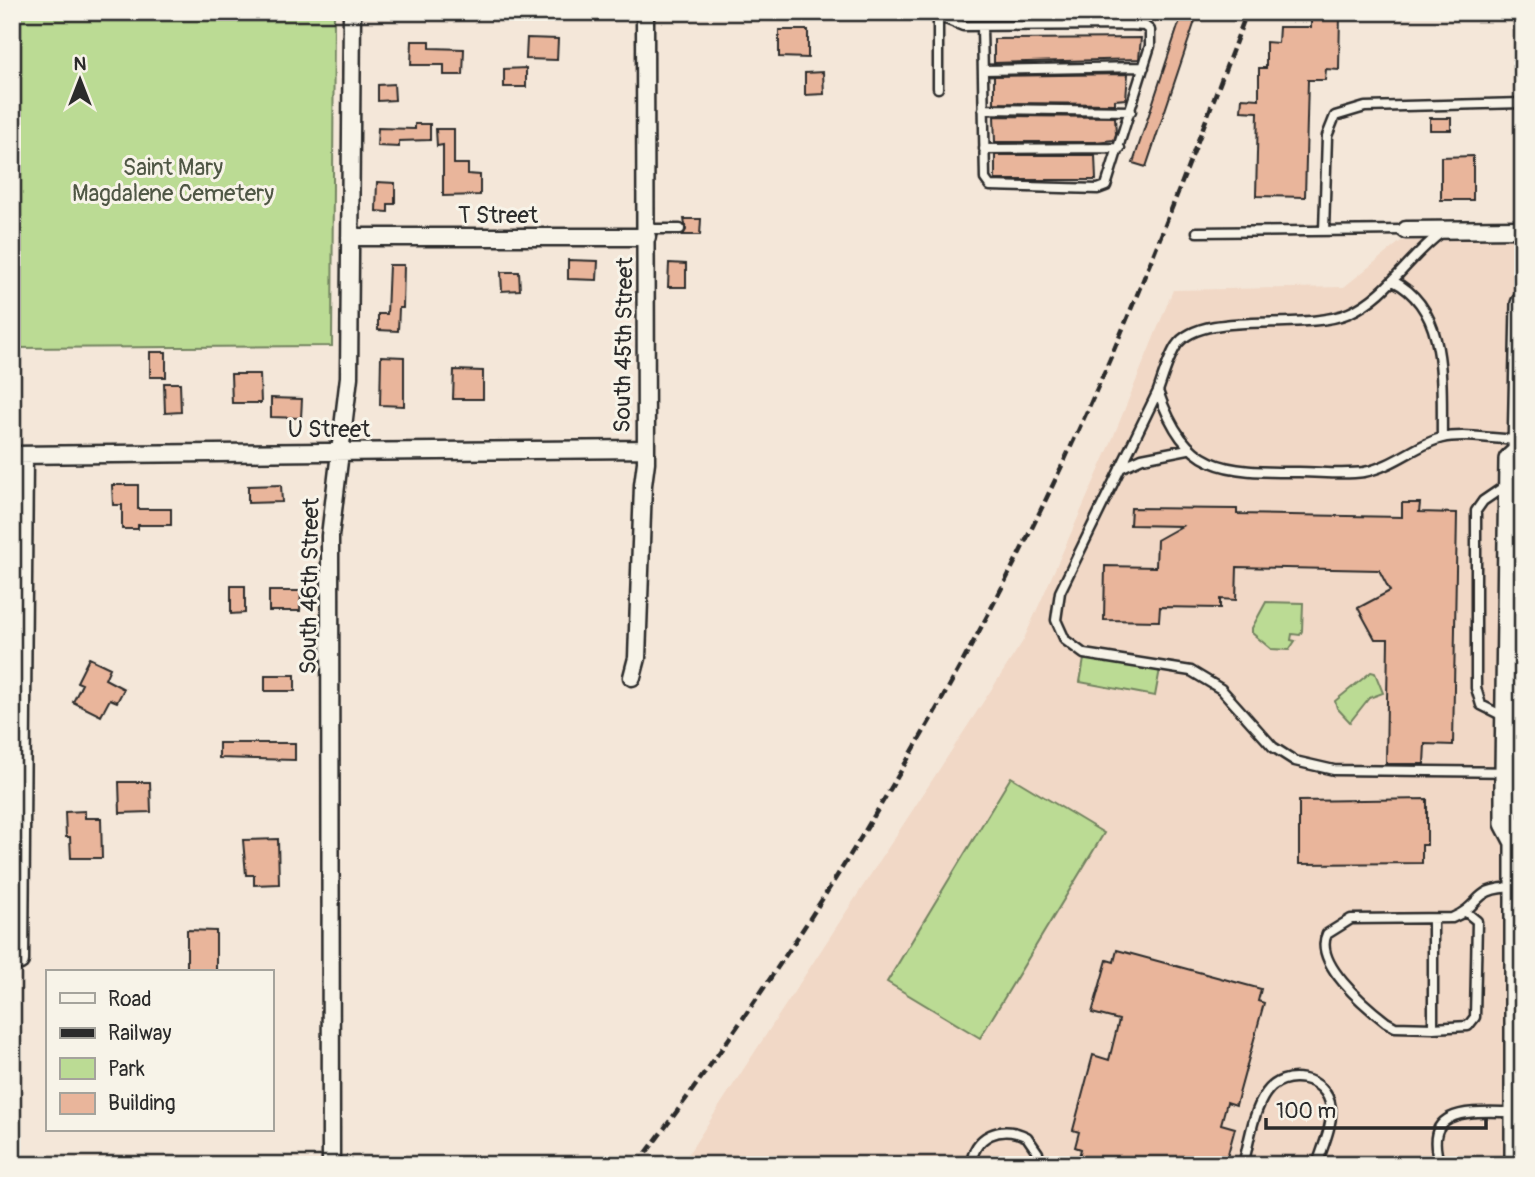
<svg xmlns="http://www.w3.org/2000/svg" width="1535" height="1177" font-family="Pangolin,sans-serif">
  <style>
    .built { fill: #f1d8c6 }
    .green { fill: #bbdb94; stroke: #738360; stroke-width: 2 }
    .building { fill: #e9b59b; stroke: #2b2b2b; stroke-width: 2 }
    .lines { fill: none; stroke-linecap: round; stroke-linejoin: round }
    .lane-casing { stroke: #2b2b2b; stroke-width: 13 }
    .street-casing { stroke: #2b2b2b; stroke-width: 21 }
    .secondary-casing { stroke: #2b2b2b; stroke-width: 28 }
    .lane { stroke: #f7f3e8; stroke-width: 8 }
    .street { stroke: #f7f3e8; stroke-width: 16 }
    .secondary { stroke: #f7f3e8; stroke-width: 23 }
    .rail { stroke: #2b2b2b; stroke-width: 4.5; stroke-dasharray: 10 5; stroke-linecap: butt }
    .labels { text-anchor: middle; stroke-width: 6; stroke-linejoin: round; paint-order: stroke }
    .park-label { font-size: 23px; fill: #4f5745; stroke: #f7f3e8 }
    .street-label { font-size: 23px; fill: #2b2b2b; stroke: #f7f3e8 }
  </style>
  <rect width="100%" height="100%" fill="#f4e7d9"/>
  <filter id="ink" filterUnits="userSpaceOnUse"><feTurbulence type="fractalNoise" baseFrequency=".0143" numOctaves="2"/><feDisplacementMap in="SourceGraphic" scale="14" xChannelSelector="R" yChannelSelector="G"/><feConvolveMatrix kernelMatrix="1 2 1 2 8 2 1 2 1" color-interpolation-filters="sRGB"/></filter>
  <g filter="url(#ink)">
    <path class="built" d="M1515,239L1512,1165H681L1023,641L1108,450L1173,290L1344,287L1401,241Z"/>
    <path class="green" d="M12,12H334L332,346L12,348Z
      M1266,602L1303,603L1302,631L1300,635L1292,634L1291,640L1295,641L1289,650L1271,649L1252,633V628Z
      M1084,659L1160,669L1155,696L1080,682Z
      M1371,672L1375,673L1383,693L1369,698L1350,722L1337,708L1335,701Z
      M1011,777L1104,833L980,1038L887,982Z"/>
    <path class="building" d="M1311,12H1340L1339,70L1326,69L1325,80H1308L1305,197L1256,196L1258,112L1241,111L1242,98L1259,99V68H1266V42L1278,43L1279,27H1311Z
      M1181,17L1195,21L1146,167L1133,163Z
      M779,30H808V58L779,57Z
      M527,38L558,39L557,60L526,59Z
      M1141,38L1139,59L994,63V39Z
      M412,41H430V48L464,49L463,75H444V65H411Z
      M526,68V87H504V69Z
      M823,72L824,94L805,95V73Z
      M1128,74L1126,99L1115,100V104L994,103V76Z
      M394,84L395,100L378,101V85Z
      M994,116L1115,117L1116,134L1114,140L1095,142H995Z
      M1430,118H1451V130H1430Z
      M415,124H430V140L399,141V147L377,146L378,128L415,129Z
      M436,129H454V164H468V174L480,175V195L443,196V145L437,146Z
      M995,155H1095L1096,180H995Z
      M1473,156V200H1441V157Z
      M377,182L395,183V204H388V212L376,211Z
      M684,219H701L700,235H683L686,230Z
      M568,260L598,261L597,280L568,279Z
      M669,263L686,264V287H668Z
      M389,265H404L403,308H399L398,331L378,330V314H387Z
      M501,272H519L520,290L502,291Z
      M150,352H166V377H150Z
      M381,356L404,357V406L380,405Z
      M454,370L483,371V399H453Z
      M231,374H260L261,403H232Z
      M164,383H180L181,412L165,413Z
      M271,398L302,399L301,418L271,417Z
      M112,485H138V509H171V525H138V529H122V505H113Z
      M281,485L282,502L248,503V486Z
      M1402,503H1420L1419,512L1457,513L1453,745L1425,744L1424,764H1386L1388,639H1375L1358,608L1390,591L1379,570L1237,567L1236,600L1220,599V608L1160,607L1159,621L1104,620L1105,566L1156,567L1157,540L1182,526L1130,525L1131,508L1237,509V514L1402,517Z
      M231,586H245V613L231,614Z
      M269,591H301L300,611H269Z
      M89,658L110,668L105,679L124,689L117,702L110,699L101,716L73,702L82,684L77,682Z
      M265,675H295V691H265Z
      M219,743H295V760L219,758Z
      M119,782H150L151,812L120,813Z
      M1427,799V845H1422V863L1299,864V801Z
      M85,811V818H101L102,858H71L70,837H66L65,812Z
      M278,839L279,884L254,885V875H246L243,840Z
      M187,930L216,931V972H187Z
      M1117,950L1261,989L1258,1001L1264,1003L1236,1105L1227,1102L1221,1124L1235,1128L1225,1165H1077L1081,1149L1075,1147L1079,1132L1073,1130L1093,1055L1109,1060L1119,1020L1092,1013L1107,960L1114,962Z"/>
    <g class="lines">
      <defs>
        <path id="lane" d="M936,12L938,16L963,26L1129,25L1145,26L1150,30V46L1106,186L1098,189L990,186L985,179L982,26
          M938,16V88
          M983,70L1144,67
          M983,109L1131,111
          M984,149L1120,148
          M647,229H680
          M1324,231L1327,136L1335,116L1365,107L1523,103
          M1197,232L1406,230
          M1441,233C1408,257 1388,296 1349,313C1303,333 1201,308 1176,346C1168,359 1163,377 1158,391C1186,472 1222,472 1299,472C1320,472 1343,475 1364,472C1393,467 1419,443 1442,438C1462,433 1497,439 1517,440
          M1393,281C1449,309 1441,384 1442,438
          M1158,391L1060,592L1056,620L1065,640L1084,654L1191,671L1221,689L1273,747L1295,761L1334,770L1523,772
          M1120,468L1142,458L1188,449
          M1505,717L1481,705L1476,688V511L1483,501L1508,484
          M1433,919V1028L1395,1027L1386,1022C1364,1005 1313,962 1327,934L1351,919L1452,918C1485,904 1470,888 1516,887
          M1433,1028L1468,1026L1475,1017L1477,921L1466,912
          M971,1165C974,1135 1001,1124 1027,1137L1038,1153V1165
          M1243,1165C1249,1143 1253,1111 1266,1093C1283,1068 1327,1075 1331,1108C1333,1125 1322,1148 1317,1165
          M1440,1165C1420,1105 1473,1112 1513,1112"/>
        <path id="street" d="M1406,230L1523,229
          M350,237H647
          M12,455L645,449
          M632,677L637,658L643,485L646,462L645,12
          M20,961L24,455
          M331,1162L330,536L349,377L352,12"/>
        <path id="secondary" d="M1523,304L1520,452L1523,456
          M1517,842L1507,823V772L1511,460L1520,452
          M1517,1165V842L1521,829"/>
      </defs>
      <use href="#lane" class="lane-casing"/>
      <use href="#street" class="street-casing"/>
      <use href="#secondary" class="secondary-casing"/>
      <use href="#lane" class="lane"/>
      <use href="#street" class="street"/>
      <use href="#secondary" class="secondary"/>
      <path class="rail" d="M637,1165C804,944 949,708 1066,457C1134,312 1190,162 1247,12"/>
    </g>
  </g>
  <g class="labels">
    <g class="park-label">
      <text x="173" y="175">Saint Mary<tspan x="173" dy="26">Magdalene Cemetery</tspan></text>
    </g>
    <g class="street-label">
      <text x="498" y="223">T Street</text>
      <text transform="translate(623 345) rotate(-89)" y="8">South 45th Street</text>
      <text x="329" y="437">U Street</text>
      <text transform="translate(309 586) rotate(-89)" y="8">South 46th Street</text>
    </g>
  </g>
  <rect width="1535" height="1177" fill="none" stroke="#f7f3e8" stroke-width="42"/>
  <rect x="21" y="21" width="1493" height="1135" fill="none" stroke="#2b2b2b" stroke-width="2.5" filter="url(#ink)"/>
  <rect x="46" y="970" width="228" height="161" fill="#f7f3e8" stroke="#a5a39c" stroke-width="2"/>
  <rect x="60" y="993" width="35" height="10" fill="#f7f3e8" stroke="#a5a39c" stroke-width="2"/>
  <text x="108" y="1006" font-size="21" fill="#2b2b2b">Road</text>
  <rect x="60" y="1028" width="35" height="10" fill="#2b2b2b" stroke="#a5a39c" stroke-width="2"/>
  <text x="108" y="1040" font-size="21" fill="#2b2b2b">Railway</text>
  <rect x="60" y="1058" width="35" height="21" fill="#bbdb94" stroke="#a5a39c" stroke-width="2"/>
  <text x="108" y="1076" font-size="21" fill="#2b2b2b">Park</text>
  <rect x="60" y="1093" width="35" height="21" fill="#e9b59b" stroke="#a5a39c" stroke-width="2"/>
  <text x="108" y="1110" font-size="21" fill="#2b2b2b">Building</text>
  <g transform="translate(80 80)" stroke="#f7f3e8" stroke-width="5" paint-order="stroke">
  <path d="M0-5L12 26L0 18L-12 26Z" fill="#2b2b2b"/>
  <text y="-10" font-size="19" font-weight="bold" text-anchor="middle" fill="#2b2b2b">N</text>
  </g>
  <path d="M1266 1118v10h220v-10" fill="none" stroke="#2b2b2b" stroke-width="3.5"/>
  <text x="1276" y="1118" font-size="21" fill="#2b2b2b" stroke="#f7f3e8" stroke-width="5" paint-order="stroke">100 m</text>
</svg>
